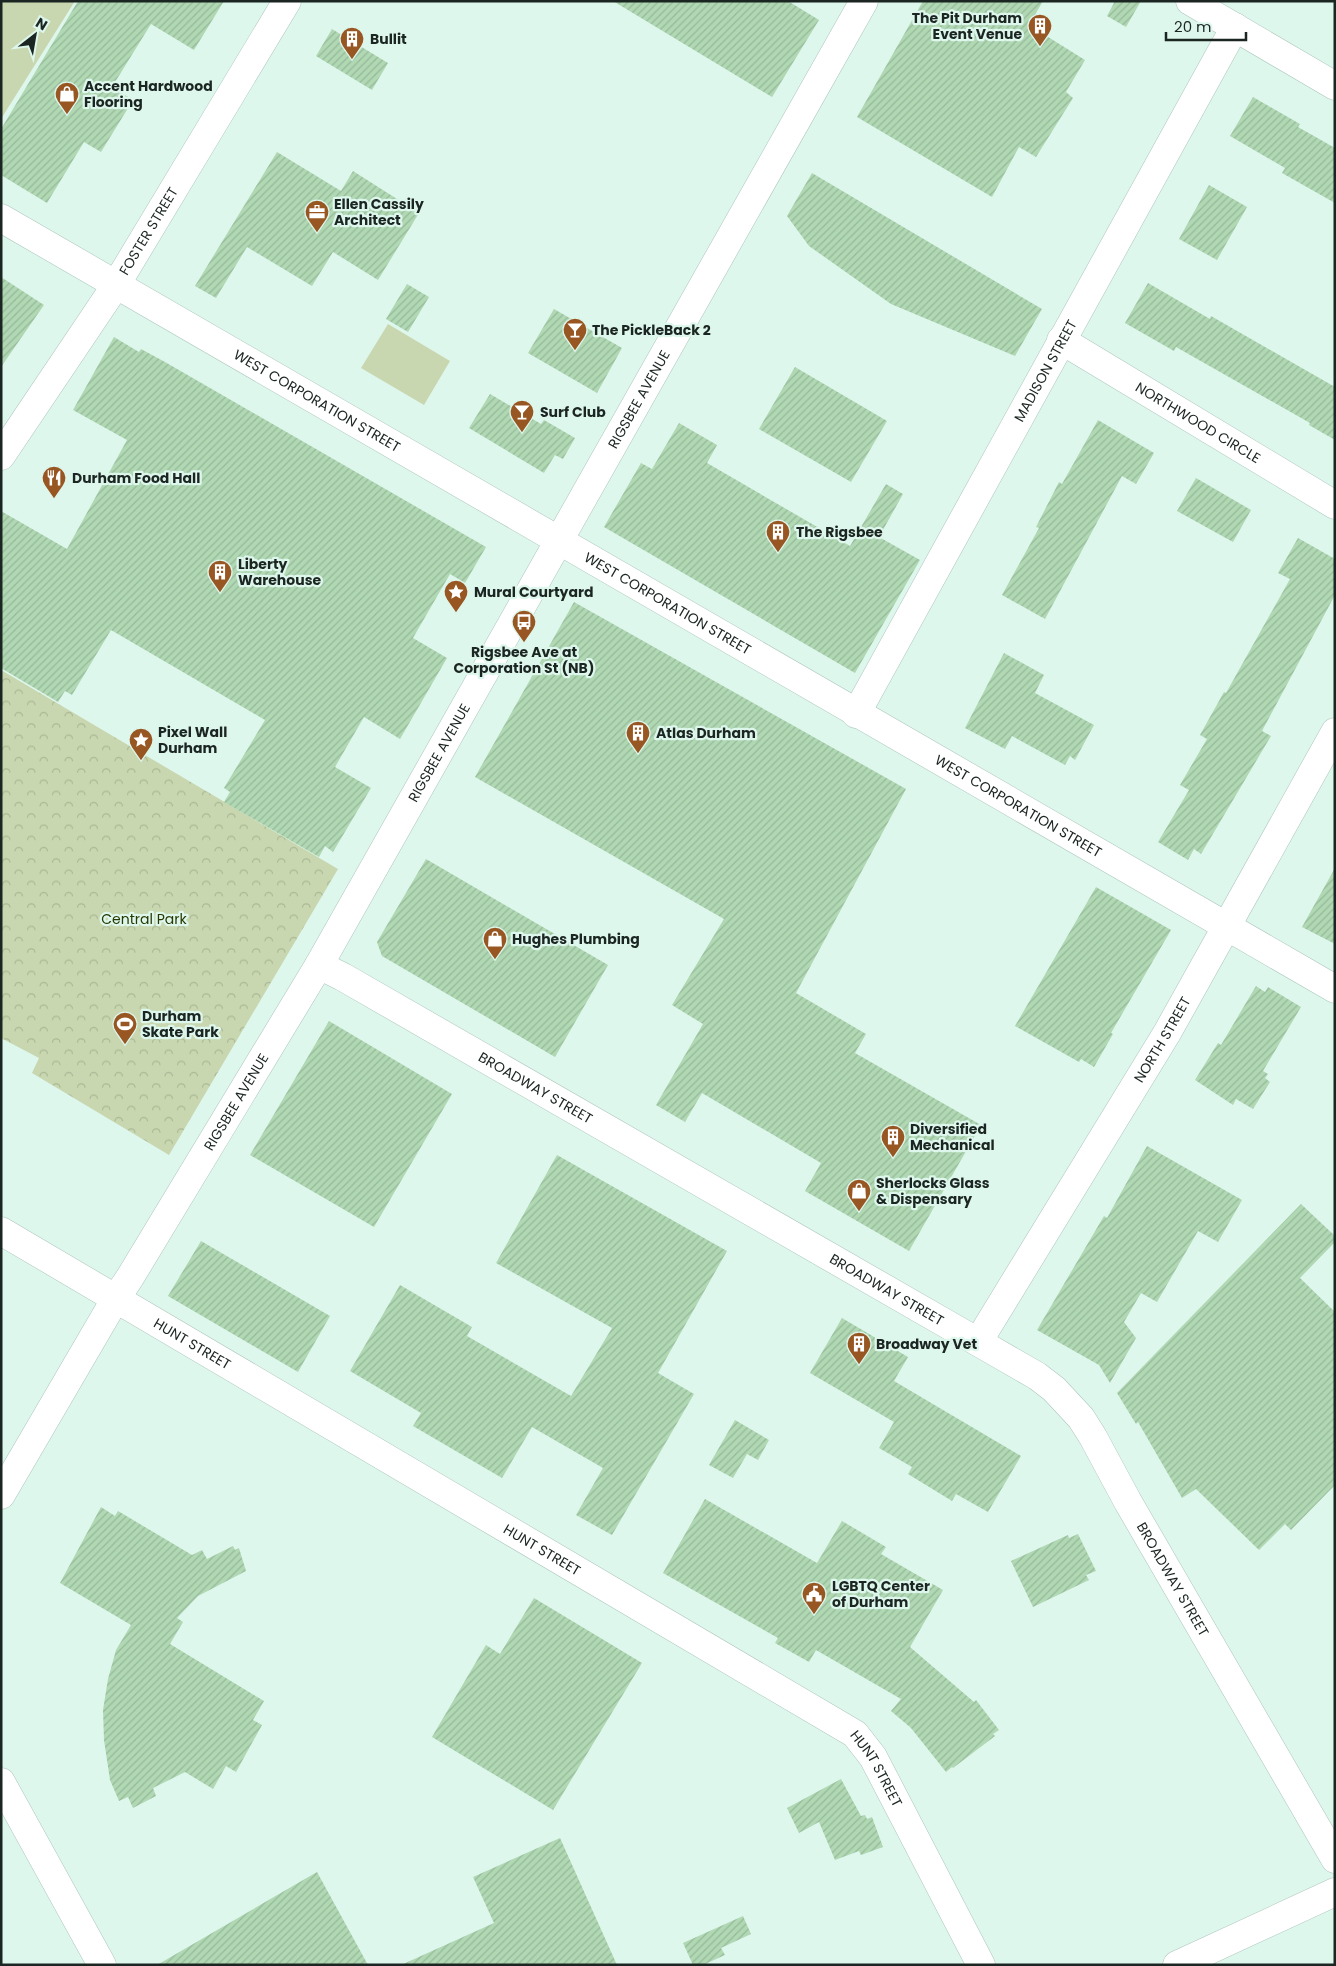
<svg xmlns="http://www.w3.org/2000/svg" width="1336" height="1966" font-family="Poppins,sans-serif">
  <style>
    .grass { fill: #c8d7af }
    .park { fill: url(#park-crowns) }
    .building { fill: url(#building-hatch) }
    .lines { fill: none; stroke-linecap: round; stroke-linejoin: round }
    .minor-casing { stroke: #adc6bc; stroke-width: 29 }
    .major-casing { stroke: #adc6bc; stroke-width: 29 }
    .minor { stroke: #fff; stroke-width: 28 }
    .major { stroke: #fff; stroke-width: 28 }
    .labels { text-anchor: middle; stroke-width: 4.5; stroke-linejoin: round; paint-order: stroke }
    .poi-label { font-size: 14px; font-weight: bold; fill: #1b2521; stroke: #def7ed; text-anchor: start }
    .street-label { font-size: 14px; fill: #1b2521; stroke: #def7ed }
    .park-label { font-size: 14px; fill: #293701; stroke: #def7ed }
  </style>
  <defs>
    <pattern id="park-crowns" width="20" height="18" patternUnits="userSpaceOnUse" patternTransform="scale(1.25)"><rect width="20" height="18" fill="#c8d7af"/><path d="M2 6a3 3 0 1 1 6 0M12 15a3 3 0 1 1 6 0" fill="none" stroke="#abb896"/></pattern>
    <pattern id="building-hatch" width="6" height="6" patternUnits="userSpaceOnUse" patternTransform="scale(1.25)"><rect width="6" height="6" fill="#b0d8b3"/><path d="M-1 1l2-2M0 6l6-6M5 7l2-2" fill="none" stroke="#97b99a"/></pattern>
  </defs>
  <rect width="100%" height="100%" fill="#def7ed"/>
  <path class="grass" d="M1,1H75L1,119Z
    M388,324L450,361L424,405L361,368Z"/>
  <path class="park" d="M1,670L338,869L169,1155L32,1073L39,1058L1,1038Z"/>
  <path class="building" d="M78,1H224L194,50L151,24L112,87L133,100L101,152L84,142L47,203L1,175V129Z
    M613,1H788L819,20L772,97Z
    M923,1H1043L1029,25L1085,60L1066,92L1073,98L1036,157L1019,147L992,197L857,117Z
    M1115,1H1141L1126,27L1107,16Z
    M332,29L388,63L372,90L316,56Z
    M1253,97L1300,124L1298,127L1335,148V203L1282,173L1285,168L1230,136Z
    M277,152L341,191L353,171L419,213L378,280L333,252L312,286L247,247L216,298L195,286Z
    M812,173L1042,309L1015,356L891,304L809,246L787,216Z
    M1209,185L1247,207L1217,260L1179,239Z
    M1,277L44,305L1,367Z
    M1148,283L1210,319L1211,316L1335,387V440L1309,425L1310,423L1176,347L1174,351L1125,323Z
    M407,284L429,297L408,332L386,319Z
    M554,309L622,348L597,393L528,353Z
    M114,337L139,352L141,349L165,362L486,547L465,583L450,574L413,638L447,658L400,739L364,717L335,767L371,788L333,852L325,846L319,857L224,802L230,792L224,788L265,720L111,630L72,695L65,691L58,702L1,668V511L67,549L127,440L73,410Z
    M795,367L887,421L851,482L759,429Z
    M490,394L541,424L544,420L575,438L563,459L555,455L544,473L469,428Z
    M1098,420L1154,453L1136,484L1122,476L1045,619L1002,595L1039,528L1036,527L1059,482L1062,484Z
    M679,423L717,445L707,463L850,546L886,484L903,494L879,537L920,560L855,673L604,527L641,463L652,469Z
    M1196,478L1251,510L1233,542L1177,511Z
    M1298,538L1335,559V595L1262,731L1271,736L1201,854L1194,849L1188,860L1158,842L1189,790L1180,785L1207,739L1200,735L1224,692L1226,693L1290,579L1278,573Z
    M574,602L906,789L796,993L866,1034L855,1053L981,1125L909,1251L805,1191L821,1163L702,1093L685,1122L656,1105L703,1024L672,1005L724,919L475,777Z
    M1004,653L1044,675L1035,693L1094,725L1075,760L1070,756L1065,765L1012,736L1005,749L965,728Z
    M426,859L608,965L555,1057L382,956L377,942Z
    M1335,868V944L1302,927Z
    M1096,887L1171,930L1111,1033L1113,1034L1094,1067L1081,1059L1079,1062L1015,1026Z
    M1256,986L1265,992L1268,987L1301,1007L1263,1071L1268,1074L1265,1078L1270,1082L1253,1109L1236,1099L1233,1105L1195,1080L1218,1043L1221,1045Z
    M329,1021L452,1094L374,1227L250,1155Z
    M1147,1146L1242,1200L1218,1242L1198,1231L1157,1302L1141,1293L1124,1322L1136,1338L1110,1383L1099,1365L1037,1330L1104,1216L1107,1218Z
    M557,1155L727,1251L658,1373L694,1394L612,1535L576,1515L603,1468L532,1427L502,1478L413,1426L421,1413L350,1371L400,1285L472,1327L467,1336L571,1396L612,1328L496,1263Z
    M1301,1204L1335,1236V1242L1300,1278L1335,1312V1485L1291,1530L1285,1524L1259,1550L1196,1489L1182,1498L1138,1422L1136,1424L1117,1393Z
    M201,1241L330,1316L298,1372L168,1296Z
    M842,1318L908,1357L894,1381L1021,1456L988,1512L956,1494L952,1501L908,1474L912,1467L879,1448L894,1422L810,1373Z
    M735,1420L769,1440L758,1460L747,1454L733,1478L709,1465Z
    M705,1499L817,1563L842,1521L886,1547L881,1554L943,1590L910,1647L974,1702L976,1700L999,1730L993,1734L995,1736L953,1768L952,1767L946,1772L911,1728L891,1711L901,1699L816,1650L809,1662L775,1643L778,1638L663,1573Z
    M101,1507L115,1516L118,1511L192,1555L202,1550L207,1559L233,1546L235,1550L239,1548L246,1571L198,1596L177,1618L183,1622L170,1644L264,1701L253,1720L262,1725L236,1772L226,1766L213,1789L185,1772L153,1788L156,1796L133,1808L128,1797L119,1801L110,1780L104,1740L103,1710L108,1679L116,1650L131,1625L60,1583Z
    M1078,1534L1096,1571L1086,1575L1089,1580L1033,1607L1011,1561L1068,1535L1069,1538Z
    M534,1598L642,1663L553,1810L432,1737L486,1645L500,1654Z
    M841,1779L861,1816L865,1815L867,1819L872,1817L883,1847L861,1855L859,1851L835,1860L819,1822L799,1833L787,1808Z
    M560,1838L617,1965H401L494,1923L473,1877Z
    M317,1872L368,1965H157Z
    M743,1916L751,1934L721,1948L725,1955L703,1965H693L683,1943Z"/>
  <g class="lines">
    <defs>
      <g id="minor">
        <path d="M1190,1L1335,86"/>
        <path id="s1" d="M1,218L1335,989"/>
        <path id="s2" d="M1061,340L1335,505"/>
        <path id="s3" d="M1,456L116,285L287,1"/>
        <path id="s4" d="M856,714L1235,27"/>
        <path id="s5" d="M319,965L343,977L978,1342L1037,1376L1054,1389L1081,1418L1093,1437L1128,1502L1335,1859"/>
        <path id="s6" d="M1,1231L855,1734L873,1757L981,1965"/>
        <path id="s7" d="M978,1342L1167,1033L1335,732"/>
        <path id="s8" d="M1,1495L116,1298L129,1279L319,965L864,1"/>
        <path d="M1,1782L102,1965"/>
      </g>
      <path id="major" d="M1177,1965L1335,1892"/>
    </defs>
    <use href="#minor" class="minor-casing"/>
    <use href="#major" class="major-casing"/>
    <use href="#minor" class="minor"/>
    <use href="#major" class="major"/>
  </g>
  <defs>
    <symbol id="building-pin" viewBox="-11 -11 22 30"><path d="M0 17L-7.5 6A9.5 9.5 0 1 1 7.5 6Z" fill="#985722" stroke="#def7ed"/><path d="M-4-6H4V6H1V3H-1V6H-4ZM-2.5-4.3h1.7v1.8h-1.7ZM.8-4.3h1.7v1.8H.8ZM-2.5-1h1.7V.8h-1.7ZM.8-1h1.7V.8H.8Z" fill="#fff"/></symbol>
    <symbol id="shop-pin" viewBox="-11 -11 22 30"><path d="M0 17L-7.5 6A9.5 9.5 0 1 1 7.5 6Z" fill="#985722" stroke="#def7ed"/><path d="M-5-2.5h2.3a2.7 3.5 0 0 1 5.4 0H5L5.5 6h-11ZM-1.5-2.5h3a1.5 2.3 0 0 0-3 0Z" fill="#fff"/></symbol>
    <symbol id="office-pin" viewBox="-11 -11 22 30"><path d="M0 17L-7.5 6A9.5 9.5 0 1 1 7.5 6Z" fill="#985722" stroke="#def7ed"/><path d="M-6-3h4V-5.5h4V-3h4V5H-6ZM-1-4.5V-3h2v-1.5ZM-6 0V1H6V0Z" fill="#fff"/></symbol>
    <symbol id="bar-pin" viewBox="-11 -11 22 30"><path d="M0 17L-7.5 6A9.5 9.5 0 1 1 7.5 6Z" fill="#985722" stroke="#def7ed"/><path d="M-6-5H6L.8 .8V4.5H3.5V6h-7V4.5H-.8V.8Z" fill="#fff"/></symbol>
    <symbol id="restaurant-pin" viewBox="-11 -11 22 30"><path d="M0 17L-7.5 6A9.5 9.5 0 1 1 7.5 6Z" fill="#985722" stroke="#def7ed"/><path d="M-5-6h1v4h1v-4h1v4h1v-4h1v5L-1.5 .5V6h-2V.5L-5-1ZM5-6V6H3V1.5H1.5Q1.5-4 5-6Z" fill="#fff"/></symbol>
    <symbol id="sight-pin" viewBox="-11 -11 22 30"><path d="M0 17L-7.5 6A9.5 9.5 0 1 1 7.5 6Z" fill="#985722" stroke="#def7ed"/><path d="M0-6L1.8-2.2L6-1.7L2.9 1.2L3.7 5.4L0 3.3L-3.7 5.4L-2.9 1.2L-6-1.7L-1.8-2.2Z" fill="#fff"/></symbol>
    <symbol id="bus-pin" viewBox="-11 -11 22 30"><path d="M0 17L-7.5 6A9.5 9.5 0 1 1 7.5 6Z" fill="#985722" stroke="#def7ed"/><path d="M-5-6H5V4H4V6H2V4H-2V6H-4V4H-5ZM-3.5-4V0h7V-4ZM-3.5 1.2v1.5H-2V1.2ZM2 1.2v1.5H3.5V1.2Z" fill="#fff"/></symbol>
    <symbol id="stadium-pin" viewBox="-11 -11 22 30"><path d="M0 17L-7.5 6A9.5 9.5 0 1 1 7.5 6Z" fill="#985722" stroke="#def7ed"/><path d="M0-5a6.5 5 0 1 0 0 10a6.5 5 0 1 0 0-10ZM-3.5-1.8h7v3.6h-7Z" fill="#fff"/></symbol>
    <symbol id="civic-pin" viewBox="-11 -11 22 30"><path d="M0 17L-7.5 6A9.5 9.5 0 1 1 7.5 6Z" fill="#985722" stroke="#def7ed"/><path d="M-.6-6.5H3V-4.5H.6V-3L4-1V1h2V6H-6V1h2V-1L-.6-3ZM-1.2 2.5V6h2.4V2.5Z" fill="#fff"/></symbol>
  </defs>
  <g fill-rule="evenodd">
    <use href="#building-pin" x="1026" y="12" width="28" height="38"/>
    <use href="#building-pin" x="338" y="25" width="28" height="38"/>
    <use href="#shop-pin" x="53" y="80" width="28" height="38"/>
    <use href="#office-pin" x="303" y="198" width="28" height="38"/>
    <use href="#bar-pin" x="561" y="316" width="28" height="38"/>
    <use href="#bar-pin" x="508" y="398" width="28" height="38"/>
    <use href="#restaurant-pin" x="40" y="464" width="28" height="38"/>
    <use href="#building-pin" x="764" y="518" width="28" height="38"/>
    <use href="#building-pin" x="206" y="558" width="28" height="38"/>
    <use href="#sight-pin" x="442" y="578" width="28" height="38"/>
    <use href="#bus-pin" x="510" y="608" width="28" height="38"/>
    <use href="#building-pin" x="624" y="719" width="28" height="38"/>
    <use href="#sight-pin" x="127" y="726" width="28" height="38"/>
    <use href="#shop-pin" x="481" y="925" width="28" height="38"/>
    <use href="#stadium-pin" x="111" y="1010" width="28" height="38"/>
    <use href="#building-pin" x="879" y="1123" width="28" height="38"/>
    <use href="#shop-pin" x="845" y="1177" width="28" height="38"/>
    <use href="#building-pin" x="845" y="1330" width="28" height="38"/>
    <use href="#civic-pin" x="800" y="1580" width="28" height="38"/>
  </g>
  <g class="labels">
    <g class="poi-label">
      <text x="1022" y="23" text-anchor="end">The Pit Durham<tspan x="1022" dy="16">Event Venue</tspan></text>
      <text x="370" y="44">Bullit</text>
      <text x="84" y="91">Accent Hardwood<tspan x="84" dy="16">Flooring</tspan></text>
      <text x="334" y="209">Ellen Cassily<tspan x="334" dy="16">Architect</tspan></text>
      <text x="592" y="335">The PickleBack 2</text>
      <text x="540" y="417">Surf Club</text>
      <text x="72" y="483">Durham Food Hall</text>
      <text x="796" y="537">The Rigsbee</text>
      <text x="238" y="569">Liberty<tspan x="238" dy="16">Warehouse</tspan></text>
      <text x="474" y="597">Mural Courtyard</text>
      <text x="524" y="657" text-anchor="middle">Rigsbee Ave at<tspan x="524" dy="16">Corporation St (NB)</tspan></text>
      <text x="158" y="737">Pixel Wall<tspan x="158" dy="16">Durham</tspan></text>
      <text x="656" y="738">Atlas Durham</text>
      <text x="512" y="944">Hughes Plumbing</text>
      <text x="142" y="1021">Durham<tspan x="142" dy="16">Skate Park</tspan></text>
      <text x="910" y="1134">Diversified<tspan x="910" dy="16">Mechanical</tspan></text>
      <text x="876" y="1188">Sherlocks Glass<tspan x="876" dy="16">&amp; Dispensary</tspan></text>
      <text x="876" y="1349">Broadway Vet</text>
      <text x="832" y="1591">LGBTQ Center<tspan x="832" dy="16">of Durham</tspan></text>
    </g>
    <g class="street-label">
      <text dy="5" stroke="none"><textPath href="#s3" startOffset="269">FOSTER STREET</textPath></text>
      <text dy="5" stroke="none"><textPath href="#s4" startOffset="392">MADISON STREET</textPath></text>
      <text dy="5" stroke="none"><textPath href="#s8" startOffset="1268">RIGSBEE AVENUE</textPath></text>
      <text dy="5" stroke="none"><textPath href="#s1" startOffset="365">WEST CORPORATION STREET</textPath></text>
      <text dy="5" stroke="none"><textPath href="#s2" startOffset="160">NORTHWOOD CIRCLE</textPath></text>
      <text dy="5" stroke="none"><textPath href="#s1" startOffset="770">WEST CORPORATION STREET</textPath></text>
      <text dy="5" stroke="none"><textPath href="#s8" startOffset="862">RIGSBEE AVENUE</textPath></text>
      <text dy="5" stroke="none"><textPath href="#s1" startOffset="1175">WEST CORPORATION STREET</textPath></text>
      <text dy="5" stroke="none"><textPath href="#s7" startOffset="354">NORTH STREET</textPath></text>
      <text dy="5" stroke="none"><textPath href="#s5" startOffset="249">BROADWAY STREET</textPath></text>
      <text dy="5" stroke="none"><textPath href="#s8" startOffset="458">RIGSBEE AVENUE</textPath></text>
      <text dy="5" stroke="none"><textPath href="#s5" startOffset="654">BROADWAY STREET</textPath></text>
      <text dy="5" stroke="none"><textPath href="#s6" startOffset="222">HUNT STREET</textPath></text>
      <text dy="5" stroke="none"><textPath href="#s6" startOffset="628">HUNT STREET</textPath></text>
      <text dy="5" stroke="none"><textPath href="#s5" startOffset="1074">BROADWAY STREET</textPath></text>
      <text dy="5" stroke="none"><textPath href="#s6" startOffset="1032">HUNT STREET</textPath></text>
    </g>
    <g class="park-label">
      <text x="144" y="924">Central Park</text>
    </g>
  </g>
  <rect width="1336" height="1966" fill="none" stroke="#1b2521" stroke-width="5"/>
  <g transform="translate(35 35) rotate(31)" stroke="#def7ed" stroke-width="4" paint-order="stroke">
  <path d="M0-4L9 19L0 12L-9 19Z" fill="#1b2521"/>
  <text y="-8" font-size="14" font-weight="bold" text-anchor="middle" fill="#1b2521">N</text>
  </g>
  <path d="M1166 32v8h80v-8" fill="none" stroke="#1b2521" stroke-width="2.5"/>
  <text x="1174" y="32" font-size="15" fill="#1b2521" stroke="#def7ed" stroke-width="4" paint-order="stroke">20 m</text>
</svg>
